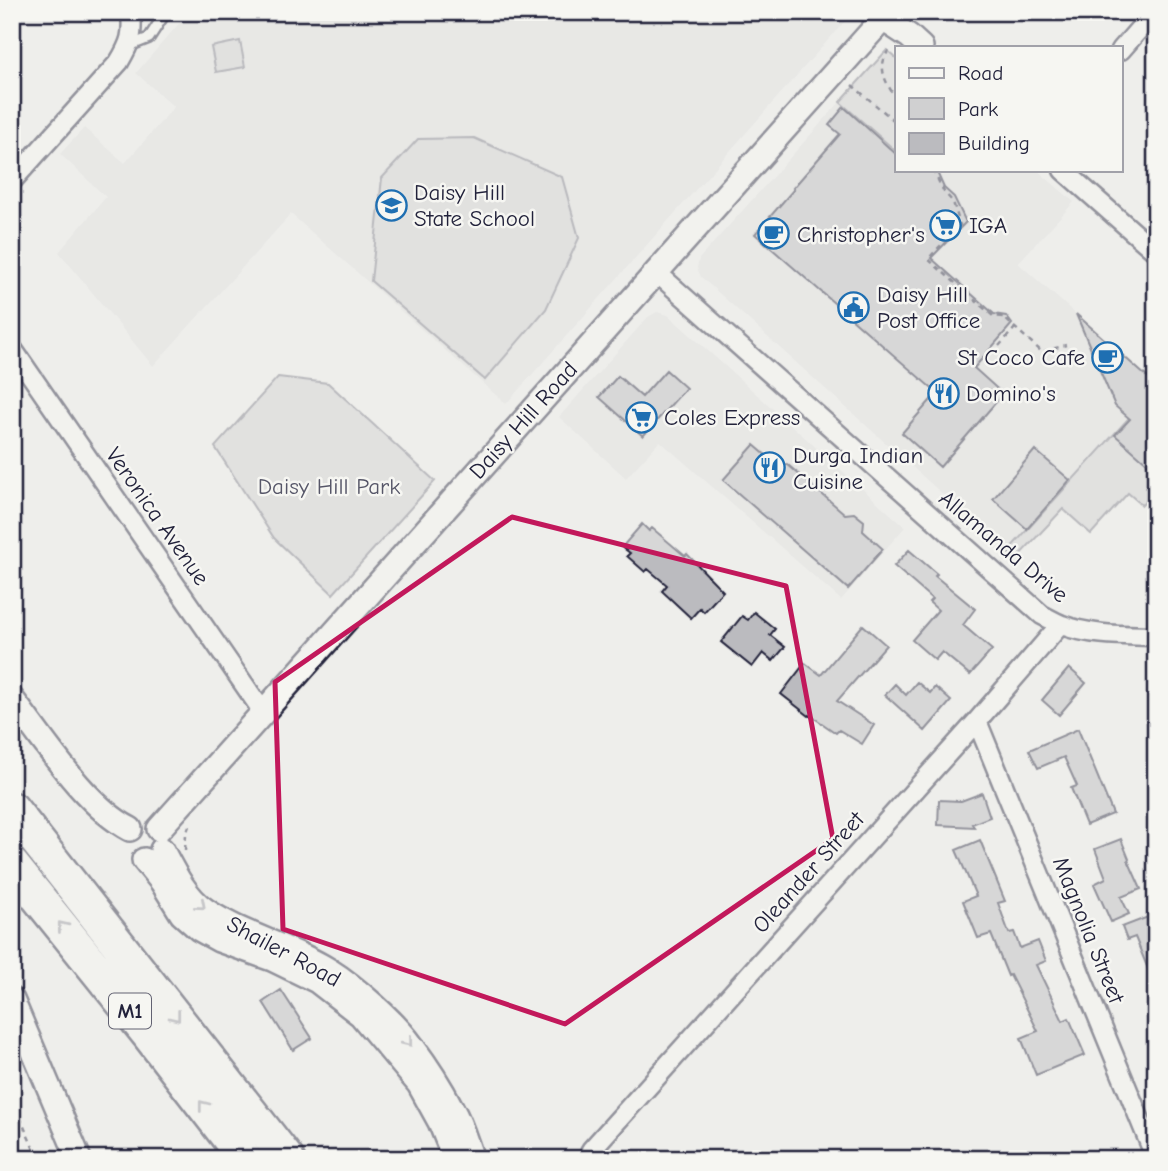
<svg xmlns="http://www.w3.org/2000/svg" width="1168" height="1171" font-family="'Comic Neue',sans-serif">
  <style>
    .built { fill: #dfdfde }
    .green { fill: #d0d0d1; stroke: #797986; stroke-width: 2 }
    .building { fill: #bbbbbf; stroke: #22223b; stroke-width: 2 }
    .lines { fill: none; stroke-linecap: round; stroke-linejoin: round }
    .service-casing { stroke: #22223b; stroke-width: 14 }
    .minor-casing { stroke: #22223b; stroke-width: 23 }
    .tertiary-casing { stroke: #22223b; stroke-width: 28 }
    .motorway-casing { stroke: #22223b; stroke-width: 38 }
    .path { stroke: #22223b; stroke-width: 2.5; stroke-dasharray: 5 5; stroke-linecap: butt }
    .service { stroke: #f6f6f2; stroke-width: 9 }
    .minor { stroke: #f6f6f2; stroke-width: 18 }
    .tertiary { stroke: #f6f6f2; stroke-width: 23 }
    .motorway { stroke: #f6f6f2; stroke-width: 33 }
    .oneway { stroke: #9797a0 }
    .marked { fill: none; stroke: #c2185b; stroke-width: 5; stroke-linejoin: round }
    .labels { text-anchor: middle; stroke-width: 5; stroke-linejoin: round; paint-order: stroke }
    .shield { fill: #f6f6f2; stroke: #626272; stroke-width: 2 }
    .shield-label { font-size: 21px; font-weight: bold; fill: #22223b }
    .poi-label { font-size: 23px; fill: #22223b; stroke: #f6f6f2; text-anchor: start }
    .street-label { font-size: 23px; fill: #22223b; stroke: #f6f6f2 }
    .park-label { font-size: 23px; fill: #565668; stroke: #f6f6f2 }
  </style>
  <rect width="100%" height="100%" fill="#eeeeeb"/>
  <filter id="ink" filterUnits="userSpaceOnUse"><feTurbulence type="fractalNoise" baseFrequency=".0143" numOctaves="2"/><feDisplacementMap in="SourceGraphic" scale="14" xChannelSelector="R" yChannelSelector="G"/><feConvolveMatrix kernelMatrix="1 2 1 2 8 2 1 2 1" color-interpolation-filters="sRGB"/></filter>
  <g filter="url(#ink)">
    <path class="built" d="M189,12H853L506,404L291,214L153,366L59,252L106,197L60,154L84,128L125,163L174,107L136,73Z
      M840,102L897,152V170H1037L1074,202L1018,263L1156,385V388L1007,552L701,277L697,268L699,259Z
      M657,312L668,315L905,527L841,600L660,441L626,478L559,417L648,317Z"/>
    <path class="green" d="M240,41L245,67L216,72L211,47Z
      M887,50L897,59V152L840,102Z
      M474,138L562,177L579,238L546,309L485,380L371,281L382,178L418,139Z
      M278,377L328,383L435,481L333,594L274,538L215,447Z
      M1156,388V490L1142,505L1128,493L1091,534L1063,509L1016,559L1007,552Z"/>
    <path class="building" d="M844,107L897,155V170H936L944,188L954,197L966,222L931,258L994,314L1006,316L1012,324L974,368L1003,394L940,467L902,433L937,393L755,234L794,189L793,188L840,134L829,125Z
      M1076,314L1156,385V471L1115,435L1130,419L1115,406Z
      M666,370L686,388L643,436L599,397L618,376L642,397Z
      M754,445L782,469L787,464L845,514L854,513L864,521L863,531L883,549L848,589L723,480Z
      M1035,450L1070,480L1027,529L993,499Z
      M642,524L649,531L652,528L685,556L687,554L723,591L704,612L700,608L691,618L662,591L667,585L648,569L645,572L627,556L630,553L622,547Z
      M909,550L937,574L935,576L975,609L963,625L992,650L970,675L942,652L935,660L912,640L938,610L929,602L932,599L894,566Z
      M754,612L775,629L770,635L785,647L773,661L763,653L752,667L721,642L742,616L748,620Z
      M863,625L886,645L837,701L874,725L862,744L839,730L836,733L810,715L809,716L781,694L805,663L821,675Z
      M1069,668L1086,683L1059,715L1042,700Z
      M917,682L930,693L935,687L951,701L925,731L885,695L895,684L906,695Z
      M1078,729L1113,814L1086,825L1071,788L1077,786L1064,757L1038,768L1029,750Z
      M982,793L990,817L972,824L974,827L938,825L939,800L961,801Z
      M1121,839L1129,859L1128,860L1141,889L1121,897L1129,914L1111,922L1094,884L1106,878L1095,849Z
      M980,840L1005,901L998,903L1009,933L1014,932L1020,948L1038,941L1046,961L1036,965L1063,1021L1069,1018L1085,1055L1036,1075L1021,1038L1038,1031L1010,975L1008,976L991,934L978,938L963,901L976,896L956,850Z
      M1156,914V986H1155L1135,937L1127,940L1122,927Z
      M281,990L312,1038L293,1050L263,1002Z"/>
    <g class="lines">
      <defs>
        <path id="service" d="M129,46L149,38L166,12"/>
        <path id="minor" d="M1121,50L1154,12
          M1063,170L1156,252
          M12,181L119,62C131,42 133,35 131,12
          M656,272L1042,615C1048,618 1055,622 1062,625C1091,636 1125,635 1156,636
          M12,348L263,712
          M977,721L1156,1159
          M591,1150L977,721L1060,625"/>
        <path id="tertiary" d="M883,19L909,36L921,47
          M12,699C43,739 85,806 130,829
          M159,829L889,12
          M162,850C173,871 185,896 205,910C241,935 291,946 330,971C354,986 396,1023 412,1046C427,1066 441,1088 452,1109C461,1124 466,1143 472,1159
          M144,860L162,882L182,914L199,929L219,940L272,959L317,981L361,1015L419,1084L440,1122L455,1159
          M12,1000L79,1159"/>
        <path id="motorway" d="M12,809L287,1159
          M12,865L149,1035L245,1159"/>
      </defs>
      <use href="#service" class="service-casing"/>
      <use href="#minor" class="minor-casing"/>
      <use href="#tertiary" class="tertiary-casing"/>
      <use href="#motorway" class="motorway-casing"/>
      <path class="path" d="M889,50C876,68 886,83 897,100
        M852,85L897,123
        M933,170L944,192L953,202L960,225L928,259L993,316L1003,317L1042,352L1066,345
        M999,346L1015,328
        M185,850L186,834L189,826
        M12,1099L38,1159"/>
      <use href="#service" class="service"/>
      <use href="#minor" class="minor"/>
      <use href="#tertiary" class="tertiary"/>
      <use href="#motorway" class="motorway"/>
    </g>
    <defs><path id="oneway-chevron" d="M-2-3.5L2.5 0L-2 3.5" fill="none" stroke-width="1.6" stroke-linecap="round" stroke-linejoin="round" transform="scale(1.75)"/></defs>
    <g class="oneway">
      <use href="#oneway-chevron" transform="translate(201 905) rotate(41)"/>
      <use href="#oneway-chevron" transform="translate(62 926) rotate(-129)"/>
      <use href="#oneway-chevron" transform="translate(176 1017) rotate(52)"/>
      <use href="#oneway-chevron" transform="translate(408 1042) rotate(51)"/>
      <use href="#oneway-chevron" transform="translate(203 1105) rotate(-128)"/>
    </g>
  </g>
  <path d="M0 0H1168V1171H0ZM512,517L786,586L833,839L565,1024L283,929L275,682Z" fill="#eeeeeb" fill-opacity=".55" fill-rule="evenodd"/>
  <path class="marked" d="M512,517L786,586L833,839L565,1024L283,929L275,682Z"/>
  <defs>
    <symbol id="school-ring" viewBox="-11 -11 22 22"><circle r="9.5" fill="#f6f6f2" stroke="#1f6fb2" stroke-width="1.5"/><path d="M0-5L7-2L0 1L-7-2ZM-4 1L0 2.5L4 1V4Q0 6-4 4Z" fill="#1f6fb2"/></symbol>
    <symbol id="supermarket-ring" viewBox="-11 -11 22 22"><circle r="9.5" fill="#f6f6f2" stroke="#1f6fb2" stroke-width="1.5"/><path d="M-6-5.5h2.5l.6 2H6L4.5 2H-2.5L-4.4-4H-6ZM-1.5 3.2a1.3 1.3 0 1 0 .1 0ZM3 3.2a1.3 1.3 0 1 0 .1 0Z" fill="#1f6fb2"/></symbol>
    <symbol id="cafe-ring" viewBox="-11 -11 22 22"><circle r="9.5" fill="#f6f6f2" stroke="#1f6fb2" stroke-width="1.5"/><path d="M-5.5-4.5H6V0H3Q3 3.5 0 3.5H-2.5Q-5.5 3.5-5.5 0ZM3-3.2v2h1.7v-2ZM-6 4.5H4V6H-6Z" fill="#1f6fb2"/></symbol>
    <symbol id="civic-ring" viewBox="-11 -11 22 22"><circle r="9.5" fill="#f6f6f2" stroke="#1f6fb2" stroke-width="1.5"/><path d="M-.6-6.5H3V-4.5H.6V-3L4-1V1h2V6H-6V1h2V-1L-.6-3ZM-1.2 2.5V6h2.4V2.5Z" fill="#1f6fb2"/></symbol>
    <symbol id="restaurant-ring" viewBox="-11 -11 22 22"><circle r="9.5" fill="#f6f6f2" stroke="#1f6fb2" stroke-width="1.5"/><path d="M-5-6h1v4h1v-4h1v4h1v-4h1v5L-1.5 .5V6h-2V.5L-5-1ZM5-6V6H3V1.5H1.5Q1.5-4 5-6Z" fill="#1f6fb2"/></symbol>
  </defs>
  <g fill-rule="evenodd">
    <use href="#school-ring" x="374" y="188" width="35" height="35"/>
    <use href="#supermarket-ring" x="928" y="208" width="35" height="35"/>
    <use href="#cafe-ring" x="756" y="216" width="35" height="35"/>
    <use href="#civic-ring" x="836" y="290" width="35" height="35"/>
    <use href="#cafe-ring" x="1090" y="340" width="35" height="35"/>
    <use href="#restaurant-ring" x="926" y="376" width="35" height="35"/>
    <use href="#supermarket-ring" x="624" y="400" width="35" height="35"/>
    <use href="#restaurant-ring" x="752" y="450" width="35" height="35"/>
  </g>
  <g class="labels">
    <rect class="shield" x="109" y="993.5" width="42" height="35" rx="5"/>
    <g class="shield-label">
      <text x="130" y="1018">M1</text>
    </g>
    <g class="poi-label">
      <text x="414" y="200">Daisy Hill<tspan x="414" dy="26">State School</tspan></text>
      <text x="969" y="233">IGA</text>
      <text x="797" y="242">Christopher's</text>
      <text x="877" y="302">Daisy Hill<tspan x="877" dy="26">Post Office</tspan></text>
      <text x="1085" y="365" text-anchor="end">St Coco Cafe</text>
      <text x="966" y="401">Domino's</text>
      <text x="664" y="425">Coles Express</text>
      <text x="793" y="463">Durga Indian<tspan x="793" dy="26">Cuisine</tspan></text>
    </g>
    <g class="street-label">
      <text transform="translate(523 420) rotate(-48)" y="8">Daisy Hill Road</text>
      <text transform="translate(158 516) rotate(55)" y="8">Veronica Avenue</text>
      <text transform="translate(1004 546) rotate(40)" y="8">Allamanda Drive</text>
      <text transform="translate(808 872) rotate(-48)" y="8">Oleander Street</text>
      <text transform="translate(1089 930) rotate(68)" y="8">Magnolia Street</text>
      <text transform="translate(284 951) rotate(28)" y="8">Shailer Road</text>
    </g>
    <g class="park-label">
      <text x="329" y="494">Daisy Hill Park</text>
    </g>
  </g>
  <rect width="1168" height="1171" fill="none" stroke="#f6f6f2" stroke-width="42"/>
  <rect x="21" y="21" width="1126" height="1129" fill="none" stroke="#22223b" stroke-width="2.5" filter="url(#ink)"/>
  <rect x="895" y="46" width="228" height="126" fill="#f6f6f2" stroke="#a1a1a9" stroke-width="2"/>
  <rect x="909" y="68" width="35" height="10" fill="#f6f6f2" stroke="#a1a1a9" stroke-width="2"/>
  <text x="958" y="80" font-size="21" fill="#22223b">Road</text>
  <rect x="909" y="98" width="35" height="21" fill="#d0d0d1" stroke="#a1a1a9" stroke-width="2"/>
  <text x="958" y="116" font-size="21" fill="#22223b">Park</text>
  <rect x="909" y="133" width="35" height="21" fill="#bbbbbf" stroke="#a1a1a9" stroke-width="2"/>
  <text x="958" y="150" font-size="21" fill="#22223b">Building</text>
</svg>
